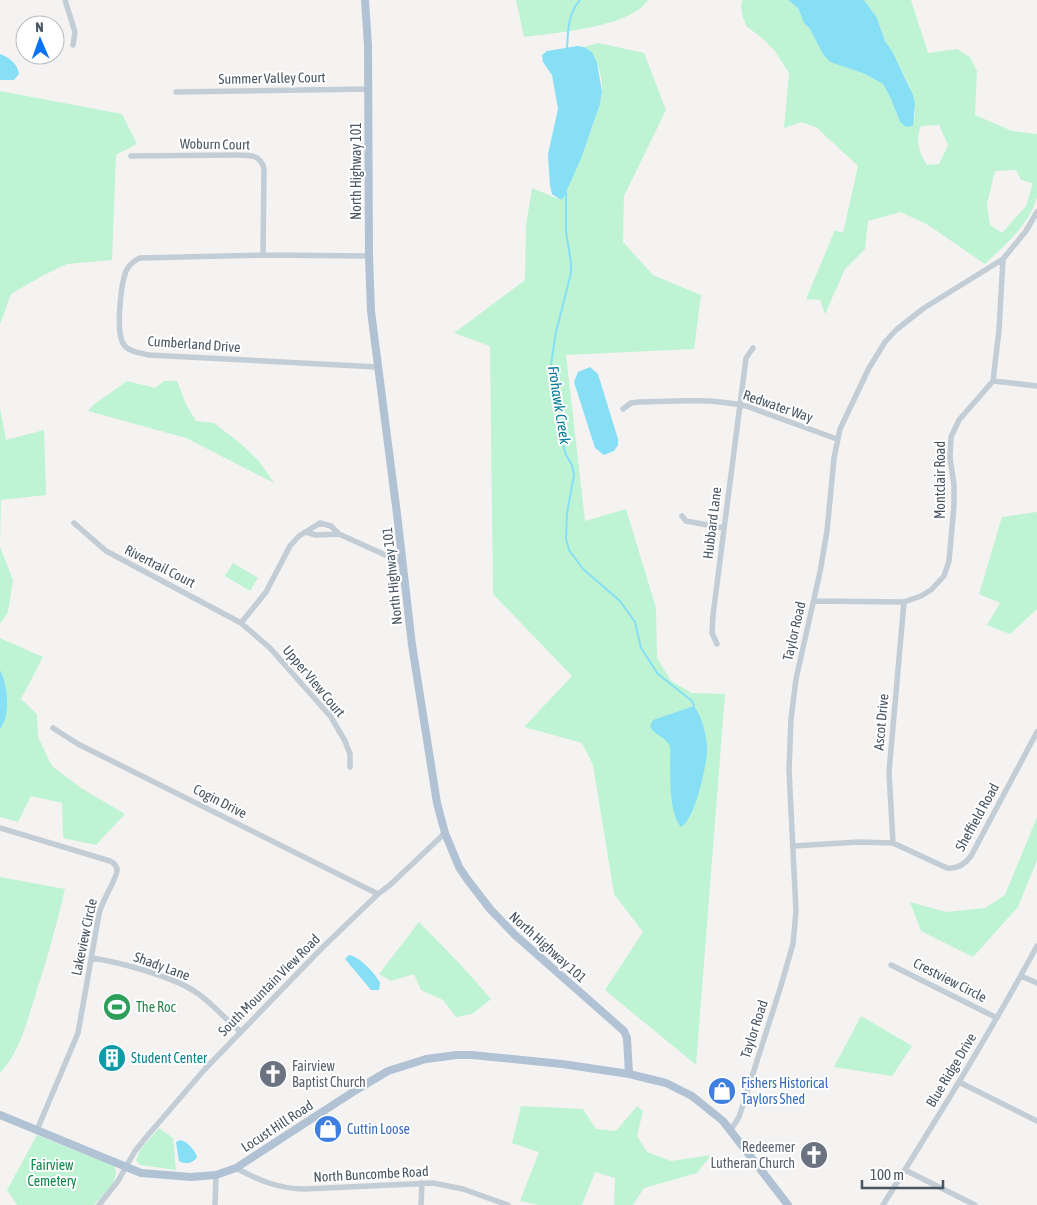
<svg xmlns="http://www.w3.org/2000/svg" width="1037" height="1205" font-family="'Asap Condensed',sans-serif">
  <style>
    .green { fill: #bef4d3; fill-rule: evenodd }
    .water { fill: #87dff5 }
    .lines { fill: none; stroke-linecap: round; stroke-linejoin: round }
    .stream { stroke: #87dff5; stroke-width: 2 }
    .minor { stroke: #c2cdd5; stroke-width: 5.5 }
    .major { stroke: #b0c2d3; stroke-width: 8 }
    .labels { text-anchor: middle; stroke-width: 4; stroke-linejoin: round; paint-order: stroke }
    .street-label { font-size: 14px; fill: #485662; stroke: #fff }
    .leisure-label { font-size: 14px; fill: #27864d; stroke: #fff; text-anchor: start }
    .culture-label { font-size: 14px; fill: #0d838f; stroke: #fff; text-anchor: start }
    .worship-label { font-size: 14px; fill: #5b616d; stroke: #fff; text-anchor: start }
    .shop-label { font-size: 14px; fill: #366cbe; stroke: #fff; text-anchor: start }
    .park-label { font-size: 14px; fill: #0e874a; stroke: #fff }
    .water-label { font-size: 15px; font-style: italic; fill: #037b9b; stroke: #fff }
  </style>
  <rect width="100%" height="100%" fill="#f5f2f2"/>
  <path class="green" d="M516,0H648C631,27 555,33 524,37Z
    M743,0H788L798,8L804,23L810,29L830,62L865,74L883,84L891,99L900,122L915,117C916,88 898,66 886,42C882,34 881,26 877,19C873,13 868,7 864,0H911L928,53L957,49L970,57L977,71L975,115L1012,131L1037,134C1037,151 1037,182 1037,197C1030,224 1004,246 985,264L928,225L901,212L868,221L865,249L845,269L825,314L820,300L806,299L835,230L843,233L858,166L816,127L801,122L784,128L789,73L774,50L762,38L746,26L742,14L741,5ZM939,125L948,145L939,164L927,165C919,152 915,140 921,126ZM1016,170L1021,180L1033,183L1026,206L1002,233L990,225L987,204L995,171Z
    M598,43L644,53L666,110L624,196L623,242L653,275L701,295L694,349L566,355L585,521L626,509L656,608L657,658L671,681L692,693L725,694L696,1065L605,990L643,932L614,894L593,765L582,743L524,727L572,676L493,594L490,346L454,333L525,280L526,225L532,188L561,200L564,197C574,173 584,150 593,125C596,114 601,103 602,92C603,76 597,56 584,47Z
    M0,91L122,114L137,144L116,155L112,260L67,264L42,276L11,294L0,324Z
    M127,381L155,388L164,381H177L186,404L196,421L214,423L240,443L259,461L274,483L186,438L88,411L93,405Z
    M0,408L6,440L44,430L46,495L1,500L0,547L13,580L8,612L0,624Z
    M1037,512V609L1010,634L987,625L1000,603L979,594L1002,517Z
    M233,563L258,578L250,591L225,576Z
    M0,638L43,657L21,699L37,714L38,737L52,766L81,788L125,814L96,845L63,838L62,803L31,796L18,822L0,817Z
    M1037,817V860L1018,907L973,957L921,931L910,902L946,912L985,908L1005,895Z
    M0,877L65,889C57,924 47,959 36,993C27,1021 20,1052 0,1073Z
    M419,922L460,964L491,999L472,1014L456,1017L443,1000L421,990L414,974L391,981L379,974Z
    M861,1016L912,1046L892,1076L834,1067Z
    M521,1106L583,1109L596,1129L616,1131L637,1106L643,1111L637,1136L647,1152L671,1161L711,1155L697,1173L644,1188L633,1205H614L615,1178L595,1172L582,1205H539L520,1201L539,1152L512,1143Z
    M159,1128L173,1138L176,1170L140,1165L136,1160L140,1150Z
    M37,1135L114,1166C122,1180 103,1194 94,1205H17L7,1190Z"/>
  <path class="water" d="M788,0H864L877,18L885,41L892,51L913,95L915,104L913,126L906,127L900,122L891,99L883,84L865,74L830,62L823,54L810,29L804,23L798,8Z
    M577,46L584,47L592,52L597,63L602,91L600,104L582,156L564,197L561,200L552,194L550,186L548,154L558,109L552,75L543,62L542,55L547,51Z
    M0,54C10,58 17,63 19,74L14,80H0Z
    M590,367L598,374L618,439V445L614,451L604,455L595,448L574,382L578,372Z
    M0,670C8,686 11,715 0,729Z
    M694,706C702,717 706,733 707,746C708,762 695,820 681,827C667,810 671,768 670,746C664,735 654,736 650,726L653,720Z
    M349,955C359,956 376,974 380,983L379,990H371L345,959Z
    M180,1140C187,1141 195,1150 197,1157C194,1163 185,1165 179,1161L176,1142Z"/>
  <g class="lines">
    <path class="stream" d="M567,48C568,31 568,13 580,0
      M566,192V232L571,263V273L556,332L551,364L554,389L565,423L563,445L566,455L572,465L574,475L567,513L566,539L569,550L583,569L620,601L635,622L641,648L658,674L692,701L694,706"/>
    <path class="minor" d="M65,0L75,32L73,45
      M176,92L369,89
      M131,156L238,155C251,155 261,155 264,169L263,255
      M369,256L263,255L140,258C133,261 129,265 126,271C121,284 115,334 124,345C129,352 141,353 149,355L378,367
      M993,381L1037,386
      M623,409L631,403L639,402C675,401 710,398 746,406L837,439
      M682,516L686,521L724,528
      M74,523L106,551L241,623L270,648L331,717L345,741L350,754V767
      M306,532L316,535L339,534
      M814,601L904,602L921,596L931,590L944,576L949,561L954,505V485L950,458L951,437L959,420L993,381L999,330L1003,259
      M241,623L266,592L290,546L299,536L320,523L331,526L339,534L403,563
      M717,644L712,633L713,615L746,358L753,348
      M53,728L78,744L378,894
      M0,828L110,861C114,863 117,865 117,870C118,876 101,903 99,914L78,1033L37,1130
      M893,843L889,772L904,602
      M793,846L859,842L893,843L947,868C957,869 965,864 971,856L1037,732
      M92,958C119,962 175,977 197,993C213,1004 225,1019 240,1031
      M891,965L997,1018
      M1021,976L1037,983
      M959,1082L1037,1121
      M730,1131L739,1117L780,989L793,944L796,911L789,770L791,719L796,679L820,572L827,531L834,458L840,429L869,368L885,342L896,330L924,308L1003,259L1026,231L1037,212
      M236,1168C258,1180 279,1189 305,1189L433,1183L463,1189L508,1205
      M905,1170L975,1205
      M99,1205L118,1181L135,1151L148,1135L205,1069L321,949L378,894L390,885L445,833
      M215,1205L216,1175
      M421,1205L422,1183
      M883,1205C936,1120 989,1035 1037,946"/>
    <path class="major" d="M365,0L368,46L369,256L371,311L397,514L412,645L437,803L445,833L459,867L467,879L490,909L515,935L624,1031L627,1038L629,1074
      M0,1115L141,1173L191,1177L216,1175L236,1168L356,1090L388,1071L426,1059L457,1055H472L562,1064L629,1074L666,1083L692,1096L723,1121L788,1205"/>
  </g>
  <defs>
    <symbol id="stadium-disc" viewBox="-11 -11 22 22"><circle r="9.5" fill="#2e9e5b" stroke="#fff"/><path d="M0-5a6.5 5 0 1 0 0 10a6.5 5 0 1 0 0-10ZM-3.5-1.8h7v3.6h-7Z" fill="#fff"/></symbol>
    <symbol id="building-disc" viewBox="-11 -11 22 22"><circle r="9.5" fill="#0f9aa8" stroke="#fff"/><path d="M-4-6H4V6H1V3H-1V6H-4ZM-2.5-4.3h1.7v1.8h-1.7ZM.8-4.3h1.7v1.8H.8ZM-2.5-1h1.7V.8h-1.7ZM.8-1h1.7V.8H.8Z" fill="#fff"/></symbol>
    <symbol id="church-disc" viewBox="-11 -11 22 22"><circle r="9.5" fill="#6b7280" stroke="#fff"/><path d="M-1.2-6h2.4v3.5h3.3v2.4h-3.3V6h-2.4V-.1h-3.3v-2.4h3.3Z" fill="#fff"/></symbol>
    <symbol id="shop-disc" viewBox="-11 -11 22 22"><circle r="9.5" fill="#3f7fe0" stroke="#fff"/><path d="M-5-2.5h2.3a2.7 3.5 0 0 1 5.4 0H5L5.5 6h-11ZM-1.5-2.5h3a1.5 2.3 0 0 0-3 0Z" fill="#fff"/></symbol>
  </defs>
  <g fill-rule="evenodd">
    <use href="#stadium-disc" x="101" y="991" width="32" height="32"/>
    <use href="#building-disc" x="96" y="1042" width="32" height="32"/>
    <use href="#church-disc" x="257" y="1058" width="32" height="32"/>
    <use href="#shop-disc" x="706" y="1075" width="32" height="32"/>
    <use href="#shop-disc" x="312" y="1113" width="32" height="32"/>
    <use href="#church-disc" x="798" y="1139" width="32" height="32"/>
  </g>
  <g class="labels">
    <g class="street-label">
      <text transform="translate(272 78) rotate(-1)" y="5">Summer Valley Court</text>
      <text transform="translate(215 144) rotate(1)" y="5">Woburn Court</text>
      <text transform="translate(356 171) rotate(-90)" y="5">North Highway 101</text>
      <text transform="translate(194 344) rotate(4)" y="5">Cumberland Drive</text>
      <text transform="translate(778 406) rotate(19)" y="5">Redwater Way</text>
      <text transform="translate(940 480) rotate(-90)" y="5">Montclair Road</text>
      <text transform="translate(712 523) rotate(-83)" y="5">Hubbard Lane</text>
      <text transform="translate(160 566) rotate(27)" y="5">Rivertrail Court</text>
      <text transform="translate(392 576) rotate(-96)" y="5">North Highway 101</text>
      <text transform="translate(794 631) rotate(-77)" y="5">Taylor Road</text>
      <text transform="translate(314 681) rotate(50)" y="5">Upper View Court</text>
      <text transform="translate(881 722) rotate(-85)" y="5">Ascot Drive</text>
      <text transform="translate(220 801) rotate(27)" y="5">Cogin Drive</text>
      <text transform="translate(977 817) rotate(-61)" y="5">Sheffield Road</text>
      <text transform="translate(84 937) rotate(-78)" y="5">Lakeview Circle</text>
      <text transform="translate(548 947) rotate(42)" y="5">North Highway 101</text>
      <text transform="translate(162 966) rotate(20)" y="5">Shady Lane</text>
      <text transform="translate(950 980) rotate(27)" y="5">Crestview Circle</text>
      <text transform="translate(269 985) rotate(-45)" y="5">South Mountain View Road</text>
      <text transform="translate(754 1029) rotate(-72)" y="5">Taylor Road</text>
      <text transform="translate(951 1070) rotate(-59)" y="5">Blue Ridge Drive</text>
      <text transform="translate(277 1126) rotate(-33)" y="5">Locust Hill Road</text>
      <text transform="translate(371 1174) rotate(-3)" y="5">North Buncombe Road</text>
    </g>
    <g class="leisure-label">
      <text x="136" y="1012">The Roc</text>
    </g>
    <g class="culture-label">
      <text x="131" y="1063">Student Center</text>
    </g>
    <g class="worship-label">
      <text x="292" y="1071">Fairview<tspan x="292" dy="16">Baptist Church</tspan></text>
      <text x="795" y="1152" text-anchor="end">Redeemer<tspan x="795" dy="16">Lutheran Church</tspan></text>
    </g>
    <g class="shop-label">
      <text x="741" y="1088">Fishers Historical<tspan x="741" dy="16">Taylors Shed</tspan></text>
      <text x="347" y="1134">Cuttin Loose</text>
    </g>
    <g class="park-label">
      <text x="52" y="1170">Fairview<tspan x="52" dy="16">Cemetery</tspan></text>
    </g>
    <g class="water-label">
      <text transform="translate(559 405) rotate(81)" y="5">Frohawk Creek</text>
    </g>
  </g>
  <g transform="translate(40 40) rotate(358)"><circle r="24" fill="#ffffff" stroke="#b6bbc0"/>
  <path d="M0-4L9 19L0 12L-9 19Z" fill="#0973f8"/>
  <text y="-8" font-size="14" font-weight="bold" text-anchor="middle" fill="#485662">N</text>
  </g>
  <path d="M862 1180v8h81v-8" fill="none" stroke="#485662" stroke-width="2.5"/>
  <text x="870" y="1180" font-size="15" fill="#485662" stroke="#ffffff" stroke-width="4" paint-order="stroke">100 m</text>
</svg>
